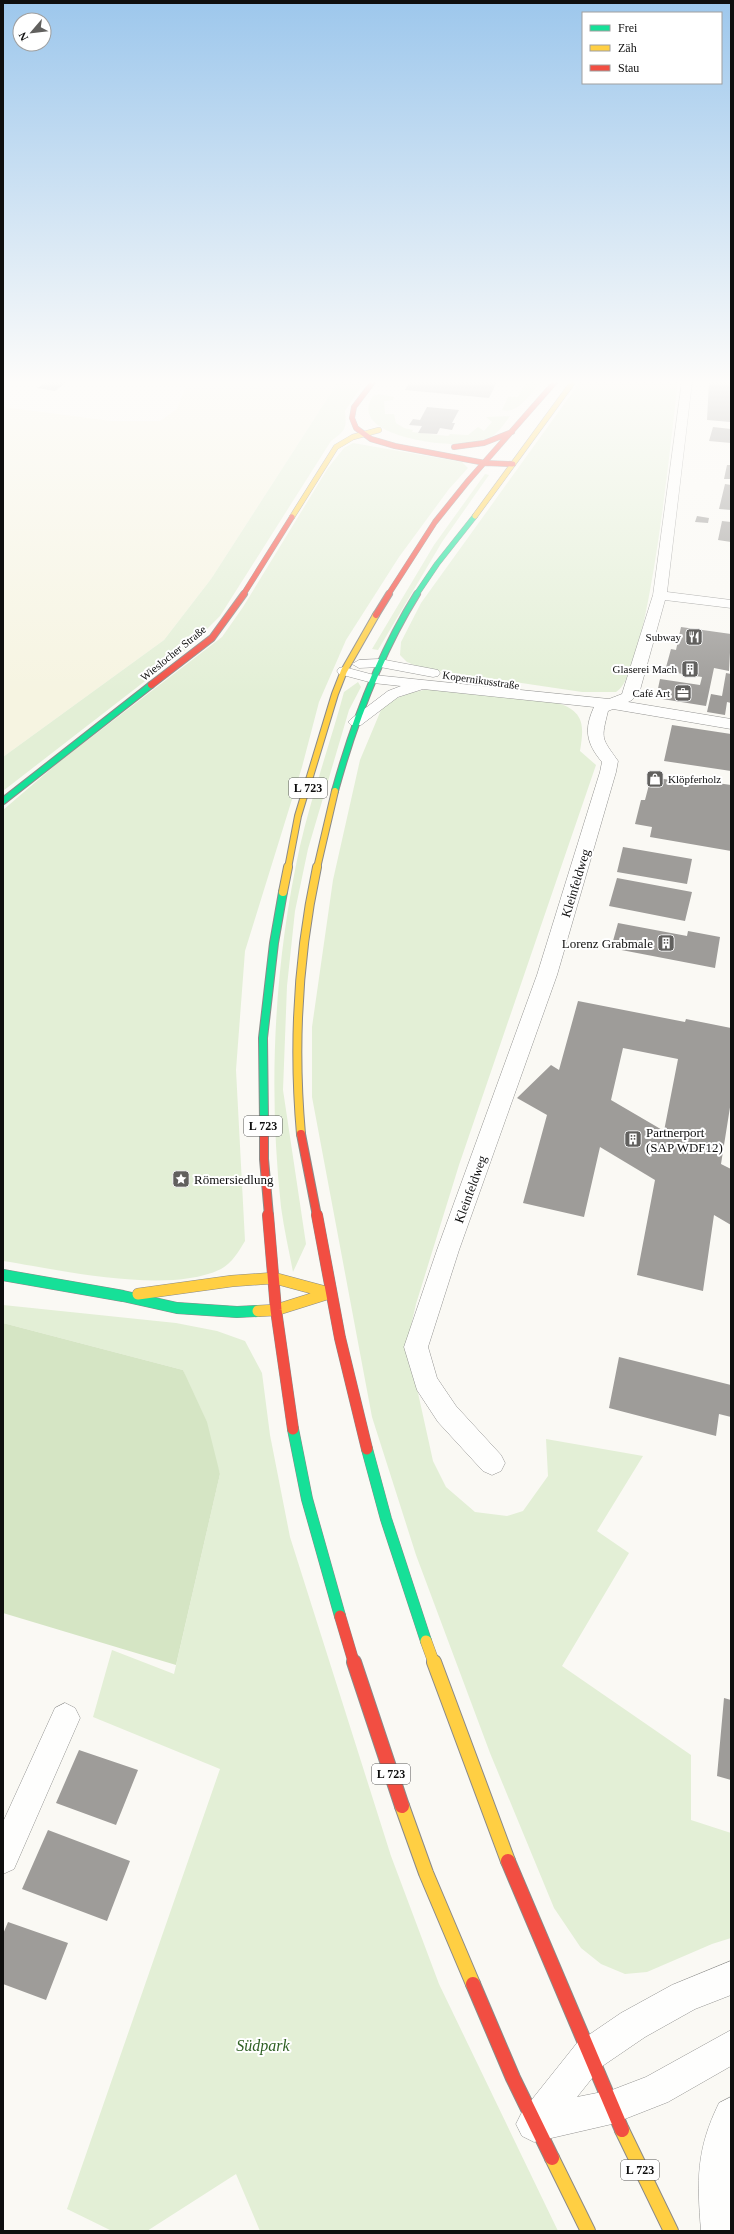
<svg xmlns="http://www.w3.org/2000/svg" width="734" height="2234" font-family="'Times New Roman',serif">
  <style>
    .farmland { fill: #f6f4e1 }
    .green { fill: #e3efd6 }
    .forest { fill: #d5e5c4 }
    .building { fill: #9e9c99; fill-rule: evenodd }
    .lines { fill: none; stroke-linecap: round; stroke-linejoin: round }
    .street-casing { stroke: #949492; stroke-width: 1 }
    .fast-far3-casing { stroke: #8b8a88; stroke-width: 6 }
    .fast-far2-casing { stroke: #8b8a88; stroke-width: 8 }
    .fast-far1-casing { stroke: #8b8a88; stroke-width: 10 }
    .fast-casing { stroke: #8b8a88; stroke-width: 12 }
    .slow-far4-casing { stroke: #8b8a88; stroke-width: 6 }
    .slow-far3-casing { stroke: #8b8a88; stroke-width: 8 }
    .slow-far2-casing { stroke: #8b8a88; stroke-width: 10 }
    .slow-far1-casing { stroke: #8b8a88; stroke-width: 12 }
    .slow-casing { stroke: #8b8a88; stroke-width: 16 }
    .jam-far4-casing { stroke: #8b8a88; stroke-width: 6 }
    .jam-far3-casing { stroke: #8b8a88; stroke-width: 8 }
    .jam-far2-casing { stroke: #8b8a88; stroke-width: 10 }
    .jam-far1-casing { stroke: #8b8a88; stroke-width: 12 }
    .jam-casing { stroke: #8b8a88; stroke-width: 16 }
    .street { fill: #fefefd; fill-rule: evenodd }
    .fast-far3 { stroke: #16e098; stroke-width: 5 }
    .fast-far2 { stroke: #16e098; stroke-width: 6 }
    .fast-far1 { stroke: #16e098; stroke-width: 8 }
    .fast { stroke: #16e098; stroke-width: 11 }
    .slow-far4 { stroke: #ffcf43; stroke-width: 5 }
    .slow-far3 { stroke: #ffcf43; stroke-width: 6 }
    .slow-far2 { stroke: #ffcf43; stroke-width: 8 }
    .slow-far1 { stroke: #ffcf43; stroke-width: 11 }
    .slow { stroke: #ffcf43; stroke-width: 14 }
    .jam-far4 { stroke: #f24e42; stroke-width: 5 }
    .jam-far3 { stroke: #f24e42; stroke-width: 6 }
    .jam-far2 { stroke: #f24e42; stroke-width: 8 }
    .jam-far1 { stroke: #f24e42; stroke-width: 11 }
    .jam { stroke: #f24e42; stroke-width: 14 }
    .labels { text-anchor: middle; stroke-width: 4; stroke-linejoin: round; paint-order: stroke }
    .far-poi-label { font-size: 11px; fill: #0e0e0e; stroke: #fff; text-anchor: end }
    .far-street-label { font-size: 11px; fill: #0e0e0e; stroke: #fff }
    .shield { fill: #fff; stroke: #565656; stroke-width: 1 }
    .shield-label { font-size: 12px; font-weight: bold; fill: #0e0e0e }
    .street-label { font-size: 13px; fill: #0e0e0e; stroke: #fff }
    .poi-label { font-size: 13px; fill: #0e0e0e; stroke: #fff; text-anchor: start }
    .near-park-label { font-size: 16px; font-style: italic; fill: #2f6024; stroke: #fff }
  </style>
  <rect width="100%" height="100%" fill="#faf9f4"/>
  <path class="farmland" d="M144,382H338L211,579L164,640L3,757V407L111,421H160L177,409L185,388Z"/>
  <path class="green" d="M338,382H364L345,411C347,430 345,430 331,441L220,616L188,648L158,671L3,791V757L164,640L211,579Z
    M526,382H542C531,391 519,415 502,410L508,397H518Z
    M580,382H678C672,427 649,676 616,692H582L453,673L421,668L407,662L400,655L401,642L421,603Z
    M379,394L394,397L393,400L384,401L385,414H394L396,423L404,428L413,430L412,432L448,436L450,434L468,435L478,427L484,431L492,422L486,417L510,416C504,424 497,436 486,439C477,442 463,444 452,444C431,444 348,433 373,396Z
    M353,443L462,462L468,468L449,489L399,557L346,640L319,702L302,767L245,951L236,1070L245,1241C239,1251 232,1263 221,1269C168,1295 61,1270 3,1261V810L59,762L222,637L243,607L328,468L344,448Z
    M485,474L489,475L442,542L378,650L372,649L434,545Z
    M358,682L361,687L349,710L308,849L295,911L287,986L283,1090L306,1244L293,1272C289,1251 284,1229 281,1207C268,1087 274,964 300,846C312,794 330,744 344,692Z
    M428,689L558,703C585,712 584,726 580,751L596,765L459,1165L416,1304L407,1343L433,1461L446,1487L475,1512L507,1516L523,1511L548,1476L546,1439L643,1456L597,1531L629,1553L562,1666L691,1755V1820L731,1833V1938L712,1944L647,1972L625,1974L601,1964L581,1948L554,1908L490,1753L416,1555L372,1417L312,1097V1027L333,880L360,760L381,710L390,701L410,693Z
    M3,1305L176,1323L217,1331L245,1341L262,1373L270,1435L290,1537L391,1856L439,1984L558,2231H260L236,2174L147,2231H112L67,2209L220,1769L93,1717L112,1650L174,1674L220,1474L183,1370L3,1323Z"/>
  <path class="forest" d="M3,1323L183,1370L207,1422L220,1474L176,1665L3,1613Z"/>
  <path class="building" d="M46,382H61L66,383L55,391L37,388Z
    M410,382H497L489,398L405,390Z
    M709,382H731V422L707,420Z
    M427,407L459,410L452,423H455L452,430L440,428L437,434L418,433L422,426L409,425L413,419L420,420Z
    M713,427L731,429V443L709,441Z
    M727,465H731V479H724Z
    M725,484L731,485V510L719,509Z
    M697,516L709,518L708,523L695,522Z
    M722,521L731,522V542L718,540Z
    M681,627L731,634L729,671L714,668L706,706L656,698L660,679L700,685L702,677L665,671L671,649L676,650Z
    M726,673L731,674V703L727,702L725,715L707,712L711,694L722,696Z
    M672,725L731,734V771L664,761Z
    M651,777L703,785V781L731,785V851L650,837L652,827L635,824L641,800H645Z
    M623,847L692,859L687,884L617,872Z
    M617,878L692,892L685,921L609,906Z
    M618,923L687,936L688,931L720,937L715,968L611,948Z
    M578,1001L685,1022L686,1019L731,1028V1101L721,1164L731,1169V1225L714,1215L703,1291L637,1275L655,1180L600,1147L584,1217L523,1203L547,1115L517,1098L551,1065L559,1070ZM623,1048L678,1059L664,1131L611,1100Z
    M619,1357L731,1385V1417L719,1414L716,1436L609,1408Z
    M724,1698L731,1700V1780L717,1776Z
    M79,1750L138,1770L116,1825L56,1803Z
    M48,1830L130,1861L107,1921L22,1889Z
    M8,1922L68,1943L46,2000L3,1984V1934Z"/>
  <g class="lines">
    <defs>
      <path id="street" d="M682,382H692L667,592L731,600V608L665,600L640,690L632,700L628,702L731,719V729L613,709L608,711C601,740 601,737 618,761L616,772L557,975L459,1250L428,1347L437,1378L456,1406L501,1455L505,1463L501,1471L492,1475L483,1471L438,1422L417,1390L404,1347L437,1250L537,975L600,772L602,762C586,743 584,729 594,707L423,689L398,697L361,725H351L348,722L351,719L388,691L401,686L373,683L339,674L337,671L339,668L344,667L374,675L609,699L622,694L653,595Z
        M380,659L433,669L438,670L440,673L438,676L433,677L380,667L359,668L352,664L359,660Z
        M65,1703L75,1708L80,1718L14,1869L3,1874V1822L55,1708Z
        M731,1961V1995L695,2009L645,2037L601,2067L577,2097L612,2090L646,2077L731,2030V2066L668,2102L612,2124L534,2142L522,2136L516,2124L522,2112L577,2043L621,2013L672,1985Z
        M731,2097V2231H701C697,2180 696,2150 719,2103Z"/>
      <path id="fast-far3" d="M416,595L437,564L475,516"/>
      <path id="fast-far2" d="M335,791C354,722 379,655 417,594
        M3,801L151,685"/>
      <path id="fast-far1" d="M264,1121L263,1038L274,943L283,892"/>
      <path id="fast" d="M3,1275L123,1296L177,1308L237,1312L258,1311
        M293,1429L307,1499L340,1616
        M367,1449L386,1519L426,1641"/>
      <path id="slow-far4" d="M475,516L573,382
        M292,517L336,447L353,437L379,430"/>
      <path id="slow-far3" d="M288,868L298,816L335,694L344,671L376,615
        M317,868L335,791"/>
      <path id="slow-far2" d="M283,892L288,867
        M301,1134C293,1044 298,955 317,867"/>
      <path id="slow-far1" d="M138,1294L232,1281L274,1278L330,1293
        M258,1311L276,1310L330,1293
        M426,1641L434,1663"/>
      <path id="slow" d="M434,1662L508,1861
        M402,1806L426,1873L473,1984
        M622,2130L671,2231
        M552,2158L588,2231"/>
      <path id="jam-far4" d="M373,382L354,407L352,418L356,428L371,439L395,446L485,463L513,464
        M454,447L484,443L512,432
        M243,595L292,517
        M388,595L435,522L468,481L555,382"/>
      <path id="jam-far3" d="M376,615L389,594
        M151,685L212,638L244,594"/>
      <path id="jam-far2" d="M264,1121V1159L269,1216
        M301,1134L317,1216"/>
      <path id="jam-far1" d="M268,1215L276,1310L293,1429
        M317,1215L340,1338L367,1449
        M340,1616L354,1663"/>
      <path id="jam" d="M354,1662L402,1806
        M508,1861L622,2130
        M473,1984L513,2078L552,2158"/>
    </defs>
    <use href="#street" class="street-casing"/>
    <use href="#fast-far3" class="fast-far3-casing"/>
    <use href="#fast-far2" class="fast-far2-casing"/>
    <use href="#fast-far1" class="fast-far1-casing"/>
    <use href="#fast" class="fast-casing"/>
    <use href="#slow-far4" class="slow-far4-casing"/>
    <use href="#slow-far3" class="slow-far3-casing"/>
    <use href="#slow-far2" class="slow-far2-casing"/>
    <use href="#slow-far1" class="slow-far1-casing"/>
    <use href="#slow" class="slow-casing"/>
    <use href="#jam-far4" class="jam-far4-casing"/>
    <use href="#jam-far3" class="jam-far3-casing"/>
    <use href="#jam-far2" class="jam-far2-casing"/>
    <use href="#jam-far1" class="jam-far1-casing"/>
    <use href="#jam" class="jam-casing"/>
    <use href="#street" class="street"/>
    <use href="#fast-far3" class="fast-far3"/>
    <use href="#fast-far2" class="fast-far2"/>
    <use href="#fast-far1" class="fast-far1"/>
    <use href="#fast" class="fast"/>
    <use href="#slow-far4" class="slow-far4"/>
    <use href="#slow-far3" class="slow-far3"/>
    <use href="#slow-far2" class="slow-far2"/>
    <use href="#slow-far1" class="slow-far1"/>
    <use href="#slow" class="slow"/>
    <use href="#jam-far4" class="jam-far4"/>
    <use href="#jam-far3" class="jam-far3"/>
    <use href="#jam-far2" class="jam-far2"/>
    <use href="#jam-far1" class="jam-far1"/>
    <use href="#jam" class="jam"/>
  </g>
  <linearGradient id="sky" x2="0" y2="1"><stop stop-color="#9dc7ec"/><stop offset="0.55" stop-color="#fdfcfa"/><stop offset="1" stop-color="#fdfcfa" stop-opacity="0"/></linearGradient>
  <rect width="734" height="695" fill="url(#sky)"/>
  <defs>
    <symbol id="restaurant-square" viewBox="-11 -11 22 22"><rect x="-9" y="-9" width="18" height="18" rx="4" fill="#61605e" stroke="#fff"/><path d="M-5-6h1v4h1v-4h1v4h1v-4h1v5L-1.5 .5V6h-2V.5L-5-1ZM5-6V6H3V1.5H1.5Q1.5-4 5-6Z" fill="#fff"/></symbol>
    <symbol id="building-square" viewBox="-11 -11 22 22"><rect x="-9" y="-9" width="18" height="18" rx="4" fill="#61605e" stroke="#fff"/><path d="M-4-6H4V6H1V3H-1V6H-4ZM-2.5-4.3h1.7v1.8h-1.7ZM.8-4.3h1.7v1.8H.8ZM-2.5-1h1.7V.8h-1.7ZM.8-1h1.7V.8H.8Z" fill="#fff"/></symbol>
    <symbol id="office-square" viewBox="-11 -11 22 22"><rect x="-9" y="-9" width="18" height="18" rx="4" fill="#61605e" stroke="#fff"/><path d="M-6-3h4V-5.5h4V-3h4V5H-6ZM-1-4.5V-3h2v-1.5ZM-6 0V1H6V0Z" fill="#fff"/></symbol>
    <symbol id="shop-square" viewBox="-11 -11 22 22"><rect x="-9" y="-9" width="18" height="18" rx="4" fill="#61605e" stroke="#fff"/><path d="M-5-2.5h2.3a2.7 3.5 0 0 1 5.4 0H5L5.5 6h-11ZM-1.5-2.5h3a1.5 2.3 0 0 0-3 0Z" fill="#fff"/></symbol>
    <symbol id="sight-square" viewBox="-11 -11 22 22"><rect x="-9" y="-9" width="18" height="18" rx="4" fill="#61605e" stroke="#fff"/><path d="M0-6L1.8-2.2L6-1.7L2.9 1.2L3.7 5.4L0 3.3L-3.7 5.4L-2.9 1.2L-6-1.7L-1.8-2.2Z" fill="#fff"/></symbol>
  </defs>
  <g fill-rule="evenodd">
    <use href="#restaurant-square" x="684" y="627" width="20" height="20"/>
    <use href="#building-square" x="680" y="659" width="20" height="20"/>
    <use href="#office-square" x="673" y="683" width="20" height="20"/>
    <use href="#shop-square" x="645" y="769" width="20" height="20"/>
    <use href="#building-square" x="656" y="933" width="20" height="20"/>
    <use href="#building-square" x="623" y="1129" width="20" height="20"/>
    <use href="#sight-square" x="171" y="1169" width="20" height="20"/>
  </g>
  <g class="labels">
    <g class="far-poi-label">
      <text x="681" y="641">Subway</text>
      <text x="677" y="673">Glaserei Mach</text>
      <text x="670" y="697">Café Art</text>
      <text x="668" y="783" text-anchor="start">Klöpferholz</text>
    </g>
    <g class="far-street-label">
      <text transform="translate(173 653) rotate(-39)" y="4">Wieslocher Straße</text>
      <text transform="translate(481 680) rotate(8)" y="4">Kopernikusstraße</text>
    </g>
    <g class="shield">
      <rect x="289" y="778" width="38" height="20" rx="3"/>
      <rect x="244" y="1116" width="38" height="20" rx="3"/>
      <rect x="372" y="1764" width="38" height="20" rx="3"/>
      <rect x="621" y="2160" width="38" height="20" rx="3"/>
    </g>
    <g class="shield-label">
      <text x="308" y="792">L 723</text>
      <text x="263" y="1130">L 723</text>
      <text x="391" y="1778">L 723</text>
      <text x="640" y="2174">L 723</text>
    </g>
    <g class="street-label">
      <text transform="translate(575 883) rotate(-73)" y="5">Kleinfeldweg</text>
      <text transform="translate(470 1189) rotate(-70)" y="5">Kleinfeldweg</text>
    </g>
    <g class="poi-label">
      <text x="653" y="948" text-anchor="end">Lorenz Grabmale</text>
      <text x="646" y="1137">Partnerport<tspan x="646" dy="15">(SAP WDF12)</tspan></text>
      <text x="194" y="1184">Römersiedlung</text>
    </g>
    <g class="near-park-label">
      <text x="263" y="2051">Südpark</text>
    </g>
  </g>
  <rect width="734" height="2234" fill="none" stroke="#0e0e0e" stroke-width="8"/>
  <rect x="582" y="12" width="140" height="72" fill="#ffffff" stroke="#9f9f9f"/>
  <rect x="590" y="25" width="20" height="6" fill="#16e098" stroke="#9f9f9f"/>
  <text x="618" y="32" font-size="12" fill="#0e0e0e">Frei</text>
  <rect x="590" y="45" width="20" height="6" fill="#ffcf43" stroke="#9f9f9f"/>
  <text x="618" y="52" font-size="12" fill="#0e0e0e">Zäh</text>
  <rect x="590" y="65" width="20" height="6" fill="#f24e42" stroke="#9f9f9f"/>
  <text x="618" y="72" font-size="12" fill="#0e0e0e">Stau</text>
  <g transform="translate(32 32) rotate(242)"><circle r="19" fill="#ffffff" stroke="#9f9f9f"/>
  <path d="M0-3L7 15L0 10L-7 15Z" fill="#61605e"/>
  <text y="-6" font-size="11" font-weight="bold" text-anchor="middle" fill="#0e0e0e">N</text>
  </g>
</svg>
